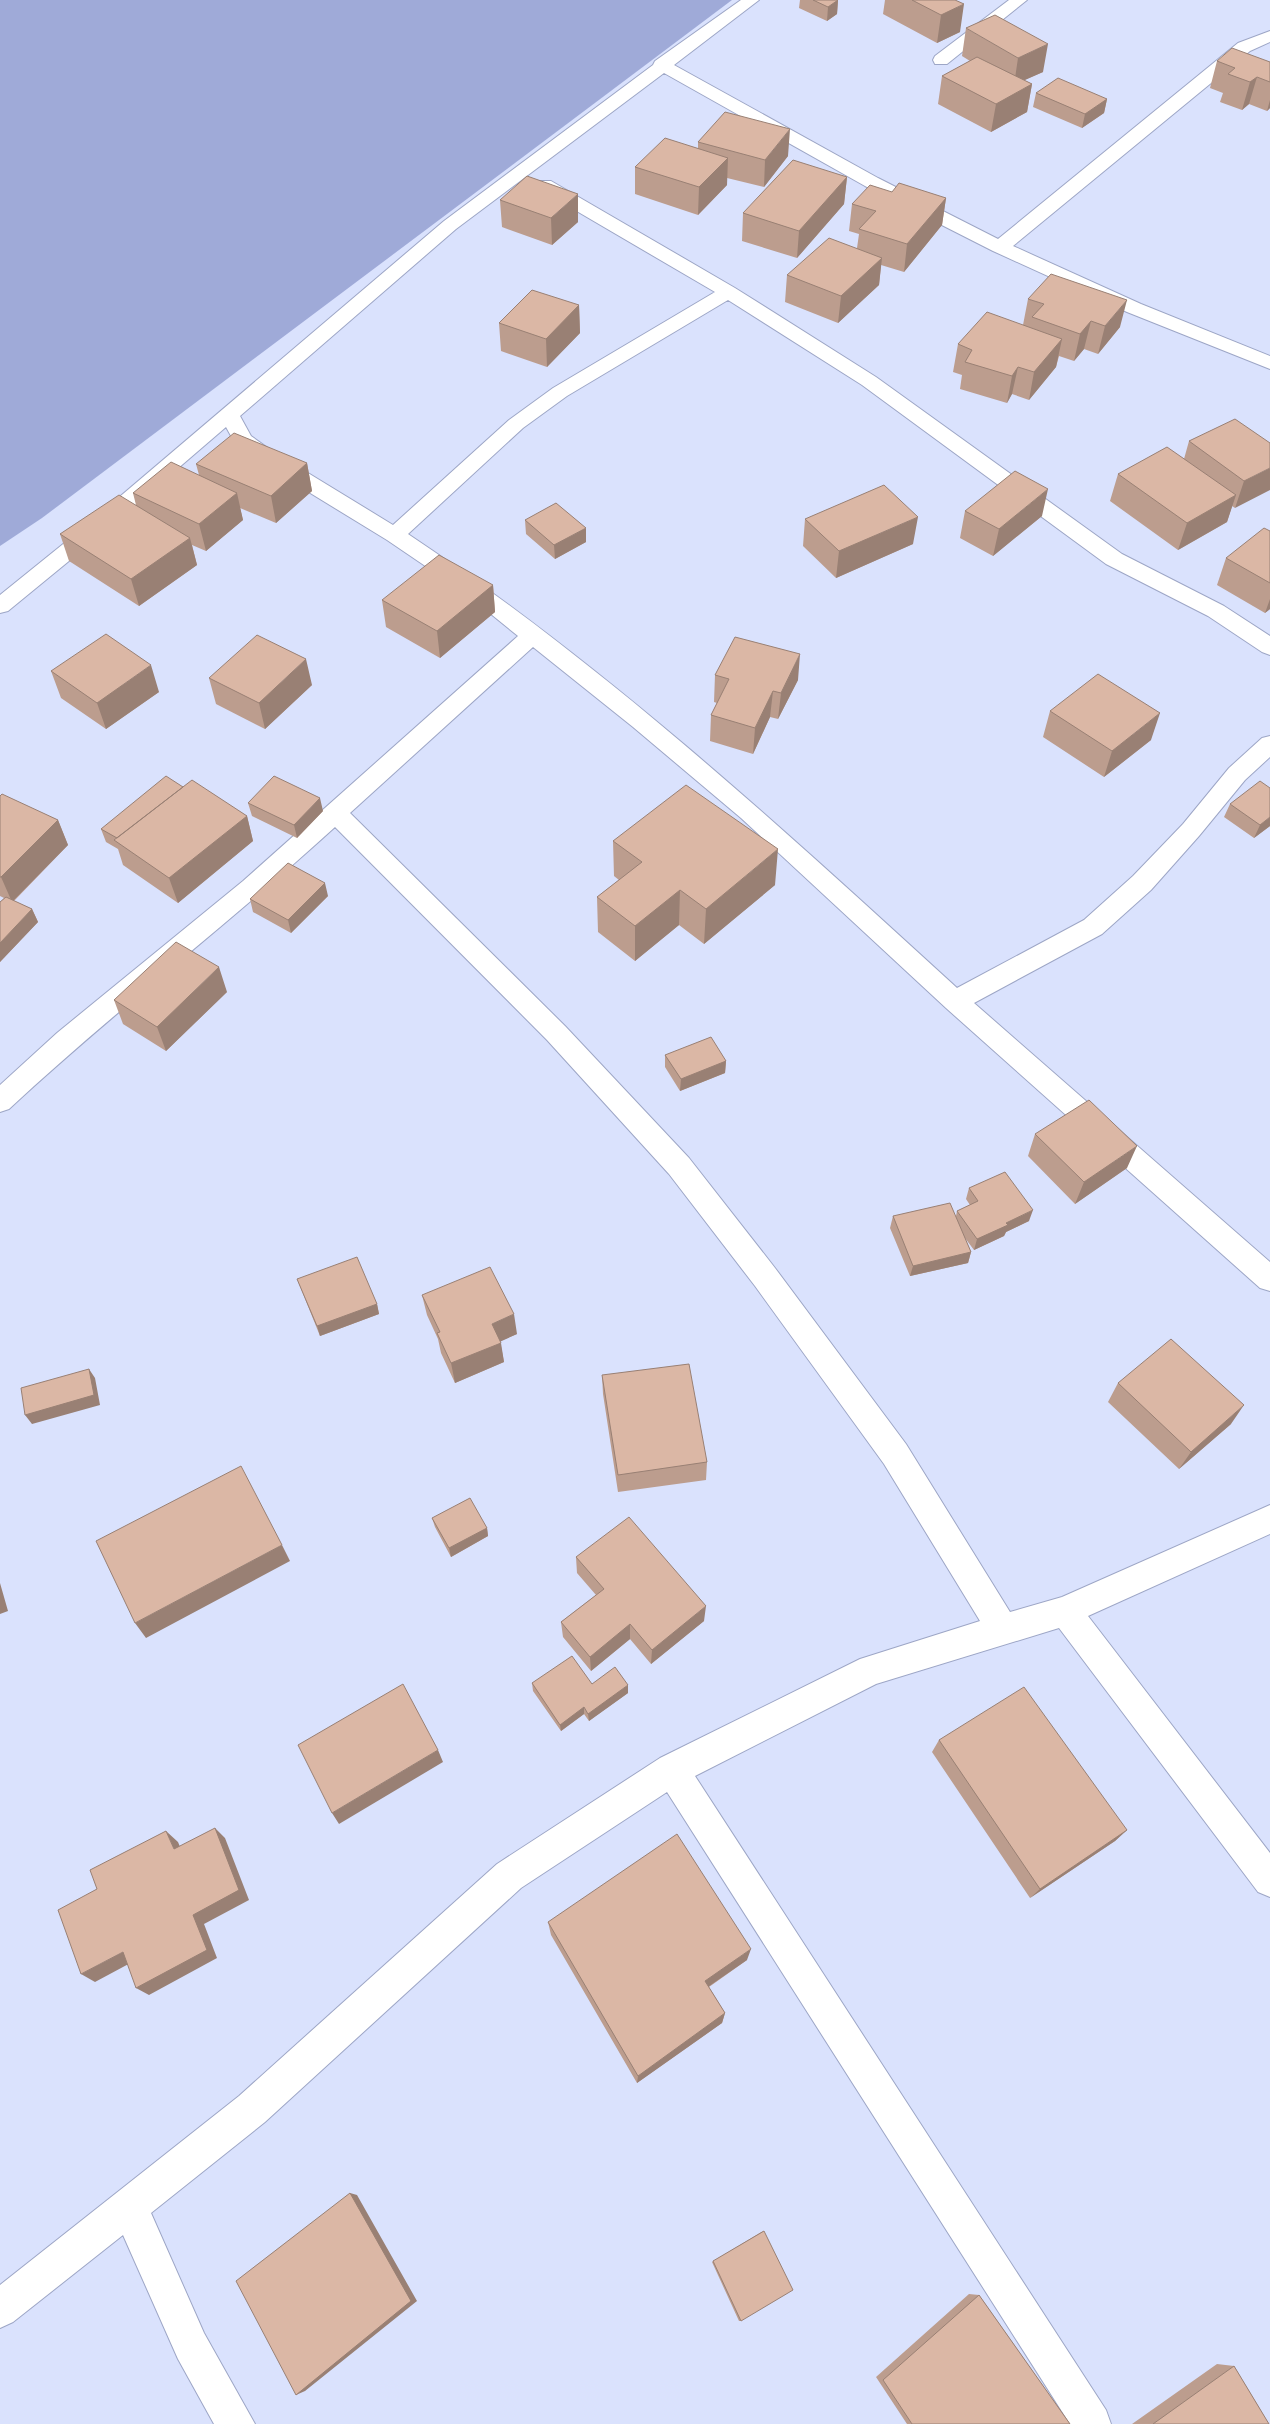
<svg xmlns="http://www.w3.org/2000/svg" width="1270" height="2424" font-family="Poppins,sans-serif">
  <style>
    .forest { fill: #9faad8 }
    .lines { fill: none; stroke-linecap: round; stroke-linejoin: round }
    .minor-casing { stroke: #9da6c6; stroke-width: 2 }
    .minor { fill: #fff; fill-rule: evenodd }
    .wall { fill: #bc9d8e }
    .shaded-wall { fill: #998074 }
    .building { fill: #dbb7a5; stroke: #998074 }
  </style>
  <rect width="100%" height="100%" fill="#dae2fd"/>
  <path class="forest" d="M0,0H732L42,518L0,546Z"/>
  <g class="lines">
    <defs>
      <path id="minor" d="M741,0H759L674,65L878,178L998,239L1238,43L1270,31V42L1250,51L1013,246L1141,304L1270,356V369L1127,312L993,251L865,186L664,73L456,229L240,416L251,436L272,451L393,525L509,420L553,388L715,292L539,189L536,185L539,181H551L735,288L876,377L1122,554L1224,606L1270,636V655L1262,652L1208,616L1106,564L862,385L728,300L567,396L523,428L408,534C606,666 782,828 957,988L1084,920L1133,876L1183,824L1229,768L1262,738L1270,736V757L1245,780L1199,836L1151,890L1102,934L974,1003L1270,1262V1291L1260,1288L946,1008L741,818L633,727L533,647L350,813L565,1026L689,1158L775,1268L906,1444L1010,1612L1062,1597L1270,1505V1534L1088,1616L1270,1853V1897L1258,1892L1059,1628L876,1684L695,1776L1106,2410L1111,2424H1070L667,1792L521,1888L265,2122L151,2213L204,2333L255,2424H214L178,2359L123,2235L13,2322L0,2328V2285L239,2096L497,1864L660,1758L860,1659L980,1621L884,1464L755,1286L669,1174L547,1040L335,827C229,924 114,1011 9,1109L0,1112V1085L57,1033L243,881L518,636L465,593L387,540L258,461L236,445L226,427L97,538L8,611L0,613V595L83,528L444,221L653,65L655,61Z
        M1009,0H1027L947,64H935L933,60L935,56Z"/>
    </defs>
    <use href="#minor" class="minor-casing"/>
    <use href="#minor" class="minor"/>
  </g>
  <path class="wall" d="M800,0H838L837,14L827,21L799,8Z
    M885,0H955L960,32L937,43L883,14Z
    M966,28L1043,72L1024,80L1032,84L1027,112L991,132L938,104L942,76L970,61L962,56Z
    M1217,61L1270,62V108L1267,111L1249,104L1242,110L1220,102L1223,93L1210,88Z
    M1036,93L1107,99L1104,113L1082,128L1033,107Z
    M698,142L788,156L764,187L727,178V185L698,215L635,194V167L698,148Z
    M847,177L844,204L797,258L742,241L743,213Z
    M892,192L946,198L942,225L904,272L881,265L879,285L838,323L785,302L787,275L857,248L859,234L849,231L852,204Z
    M500,200L578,222L552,245L502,227Z
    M1028,299L1120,327L1098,354L1084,349L1074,361L1059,356L1056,367L1029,400L1012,394L1007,403L960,389L962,375L953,372L958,344L1023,325Z
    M579,305L580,333L547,367L501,351L499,323Z
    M1189,441L1270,443L1235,508L1232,506L1227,522L1178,550L1110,501L1118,474L1184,459Z
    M307,463L312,491L276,523L240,508L243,520L206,551L192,545L197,565L139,606L69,561L60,534L136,505L133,493L199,475L196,464Z
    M965,511L1042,516L993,556L960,538Z
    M805,519L913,544L836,578L803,546Z
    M525,520L586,542L555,559L526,534Z
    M1270,531V609L1265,613L1217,585L1226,558Z
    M493,585L495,612L440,658L386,627L382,600Z
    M51,671L159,692L106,729L61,698Z
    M715,675L798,680L778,719L770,717L753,754L710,741L711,715L717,703L714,702Z
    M209,678L312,685L265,729L216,704Z
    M1050,711L1151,740L1104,777L1043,737Z
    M183,787L247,816L253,841L178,903L123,865L118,849L106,842L101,829Z
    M0,796L58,820L68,845L14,901L32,909L38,922L0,962V903L4,898L0,896Z
    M248,803L323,811L297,838L252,816Z
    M1230,804L1270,826L1254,838L1224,817Z
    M613,841L775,885L704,944L679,925L635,961L598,932L597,897L619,880L614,876Z
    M328,896L291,933L253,912L250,899Z
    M227,992L166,1051L123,1024L114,1000Z
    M665,1055L726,1061L725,1073L680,1091L665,1067Z
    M1035,1134L1127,1168L1075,1204L1028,1156Z
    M969,1188L1029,1221L1006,1232L1004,1236L974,1250L965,1238L971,1252L968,1263L910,1276L890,1228L893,1216H956L957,1211L970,1205L966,1199Z
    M297,1279L377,1304L379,1314L320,1336Z
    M422,1295L517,1334L500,1341L504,1362L455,1383L441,1353L438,1339L427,1315Z
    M602,1375L707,1462L706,1480L618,1492L603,1394Z
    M1118,1383L1231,1424L1179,1469L1108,1402Z
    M432,1518L487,1528L488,1536L451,1557L435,1527Z
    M576,1557L704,1621L651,1664L630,1639L591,1671L563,1637L561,1622L596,1595L577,1573Z
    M532,1683L592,1684L628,1693L589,1721L584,1714L561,1731L533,1691Z
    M939,1740L1127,1830L1115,1841L1030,1898L932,1752Z
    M548,1922L747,1960L709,1987L725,2013L722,2023L637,2083L551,1935Z
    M763,2231L741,2321H739L712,2262Z
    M969,2294L979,2295L1070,2424H907L876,2377Z
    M1217,2364L1234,2366L1269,2424H1132Z"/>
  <path class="shaded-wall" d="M838,0L837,14L827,21L828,7Z
    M964,4L960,32L937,43L941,15Z
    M1048,44L1043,72L1014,85L1018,58Z
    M1257,77L1249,104L1242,110L1250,82Z
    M1032,84L1027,112L991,132L996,104Z
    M1107,99L1104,113L1082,128L1085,114Z
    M1270,100V108L1267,111Z
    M790,129L788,156L764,187L765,160Z
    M728,158L727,185L698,215L699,187Z
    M847,177L844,204L797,258L799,231Z
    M578,194V222L552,245L551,218Z
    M946,198L942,225L904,272L907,244Z
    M882,258L879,285L838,323L841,296Z
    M1127,300L1120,327L1098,354L1105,326Z
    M579,305L580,333L547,367L546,339Z
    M1091,321L1084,349L1074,361L1080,334Z
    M1062,339L1056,367L1029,400L1034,372Z
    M1018,367L1012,394L1007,403L1012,376Z
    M307,463L312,491L276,523L271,496Z
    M1270,468V490L1235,508L1244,481Z
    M1048,489L1042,516L993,556L999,529Z
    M237,493L243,520L206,551L199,524Z
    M1236,495L1227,522L1178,550L1187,523Z
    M918,517L913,544L836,578L839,551Z
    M586,528V542L555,559L554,545Z
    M190,538L197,565L139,606L131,579Z
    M493,585L495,612L440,658L437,631Z
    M1270,599V609L1265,613Z
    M800,654L798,680L778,719L781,693Z
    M306,659L312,685L265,729L259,703Z
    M151,665L159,692L106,729L97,703Z
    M773,691L770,717L753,754L755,728Z
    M1160,713L1151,740L1104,777L1112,751Z
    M320,798L323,811L297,838L294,825Z
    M247,816L253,841L178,903L169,878Z
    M1270,817V826L1254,838L1260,825Z
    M58,820L68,845L12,902L1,877Z
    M778,849L775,885L704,944L706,909Z
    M325,883L328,896L291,933L288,920Z
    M680,890L679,925L635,961V926Z
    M32,909L38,922L0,962V943Z
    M219,967L227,992L166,1051L157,1027Z
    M726,1061L725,1073L680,1091L681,1079Z
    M1137,1146L1127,1168L1075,1204L1084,1182Z
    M1033,1210L1029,1221L1006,1232L1004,1236L974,1250L977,1239L1006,1223Z
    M971,1252L968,1263L910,1276L913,1266Z
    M377,1304L379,1314L320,1336L317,1326Z
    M514,1314L517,1334L495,1344L492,1324Z
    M501,1343L504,1362L455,1383L451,1363Z
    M89,1369L95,1378L100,1405L32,1424L25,1415Z
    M1244,1405L1231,1424L1179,1469L1191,1452Z
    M487,1528L488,1536L451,1557L449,1548Z
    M282,1545L290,1561L146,1638L135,1623Z
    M0,1583L8,1611L0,1614Z
    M706,1606L704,1621L651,1664L652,1650Z
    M630,1624V1639L591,1671L590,1657Z
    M628,1685V1693L589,1721L588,1714Z
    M584,1707V1714L561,1731L560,1725Z
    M438,1750L443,1762L339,1824L332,1813Z
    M215,1828L225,1838L249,1900L204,1924L217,1958L149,1995L136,1988Z
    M1127,1830L1115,1841L1030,1898L1040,1889Z
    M166,1831L178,1842L185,1859L174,1849Z
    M751,1949L747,1960L702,1991L705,1981Z
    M123,1952L136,1960L95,1982L81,1974Z
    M725,2013L722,2023L637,2083L638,2076Z
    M350,2193L357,2195L417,2301L305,2391L296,2395Z"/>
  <path class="building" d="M813,0H838L828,7Z
    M912,0H955L964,4L941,15Z
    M995,15L1048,44L1018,58L966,28Z
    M1232,48L1270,62V82L1257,77L1250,82L1228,74L1235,68L1217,61Z
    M977,57L1032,84L996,104L942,76Z
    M1058,78L1107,99L1085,114L1036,93Z
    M725,112L790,129L765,160L698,142Z
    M665,138L728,158L699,187L635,167Z
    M793,160L847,177L799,231L743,213Z
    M527,176L578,194L551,218L500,200Z
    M899,183L946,198L907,244L859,229L876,211L852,204L870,185L892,192Z
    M829,238L882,258L841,296L787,275Z
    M1051,274L1127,300L1105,326L1091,321L1080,334L1032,317L1044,304L1028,299Z
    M532,290L579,305L546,339L499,323Z
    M987,312L1062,339L1034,372L1018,367L1012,376L965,362L972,350L958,344Z
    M1235,419L1270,443V468L1244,481L1189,441Z
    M234,433L307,463L271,496L196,464Z
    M1167,447L1236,495L1187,523L1118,474Z
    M171,462L237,493L199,524L133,493Z
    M1015,471L1048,489L999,529L965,511Z
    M884,485L918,517L839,551L805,519Z
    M119,495L190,538L131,579L60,534Z
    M556,503L586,528L554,545L525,520Z
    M1264,528L1270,531V583L1226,558Z
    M439,555L493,585L437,631L382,600Z
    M106,634L151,665L97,703L51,671Z
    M257,635L306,659L259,703L209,678Z
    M735,637L800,654L781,693L773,691L755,728L711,715L729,679L715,675Z
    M1098,674L1160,713L1112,751L1050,711Z
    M166,776L183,787L117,838L101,829Z
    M274,776L320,798L294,825L248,803Z
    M192,780L247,816L169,878L114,840Z
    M1260,781L1270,788V817L1260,825L1230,804Z
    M686,785L778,849L706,909L680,890L635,926L597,897L642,862L613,841Z
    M2,794L58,820L1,877H0V796Z
    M288,863L325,883L288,920L250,899Z
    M6,897L32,909L0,943V902Z
    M176,942L219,967L157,1027L114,1000Z
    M711,1037L726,1061L681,1079L665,1055Z
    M1089,1100L1137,1146L1084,1182L1035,1134Z
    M1005,1172L1033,1210L1006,1223L1008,1225L977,1239L957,1211L978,1201L969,1188Z
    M950,1203L971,1252L913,1266L893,1216Z
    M357,1257L377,1304L317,1326L297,1279Z
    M490,1267L514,1314L492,1324L501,1343L451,1363L437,1333L440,1332L422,1295Z
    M1171,1339L1244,1405L1191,1452L1118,1383Z
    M689,1364L707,1462L618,1475L602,1375Z
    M89,1369L94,1395L25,1415L21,1388Z
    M241,1466L282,1545L135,1623L96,1541Z
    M470,1498L487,1528L449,1548L432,1518Z
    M629,1517L706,1606L652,1650L630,1624L590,1657L561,1622L604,1589L576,1557Z
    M572,1656L592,1684L615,1667L628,1685L588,1714L584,1707L560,1725L532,1683Z
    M403,1684L438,1750L332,1813L298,1745Z
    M1024,1687L1127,1830L1040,1889L939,1740Z
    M215,1828L239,1890L193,1915L207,1950L136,1988L123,1952L81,1974L58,1910L97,1889L90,1870L166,1831L174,1849Z
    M677,1834L751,1949L705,1981L725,2013L638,2076L548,1922Z
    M350,2193L411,2301L296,2395L236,2281Z
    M764,2231L793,2290L741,2321L713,2261Z
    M979,2295L1070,2424H912L883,2380Z
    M1234,2366L1269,2424H1153Z"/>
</svg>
